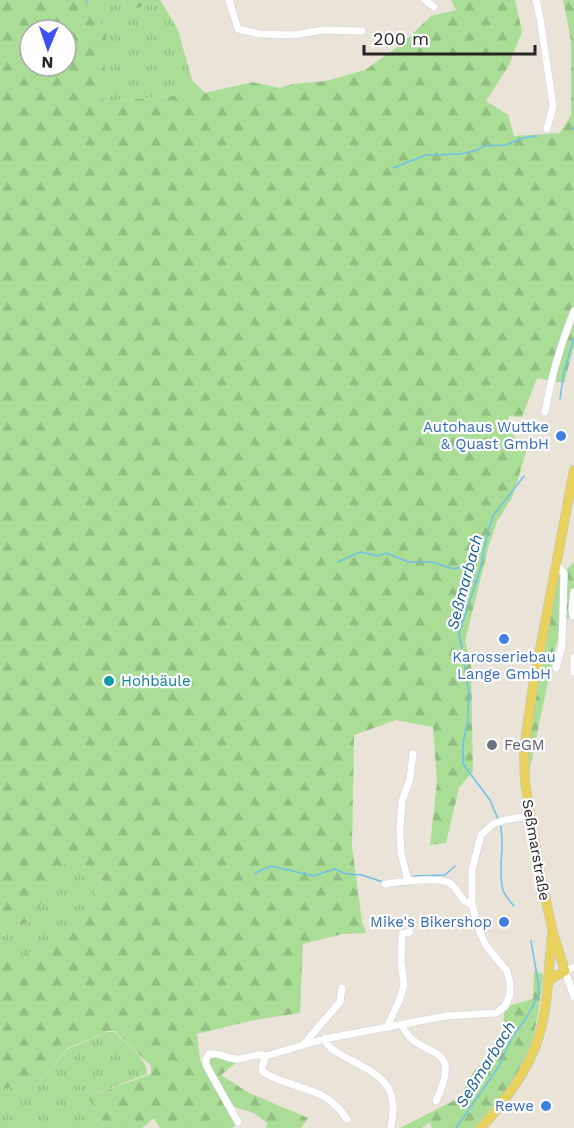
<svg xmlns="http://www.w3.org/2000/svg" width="574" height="1128" font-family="'Work Sans',sans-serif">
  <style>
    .grass { fill: url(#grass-tufts) }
    .forest { fill: url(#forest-firs); fill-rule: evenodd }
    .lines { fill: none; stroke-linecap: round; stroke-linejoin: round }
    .stream { stroke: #6ec0e8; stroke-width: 1.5 }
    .minor-casing { stroke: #ced0df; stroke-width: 8 }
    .major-casing { stroke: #c2c2c2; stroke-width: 10 }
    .minor { stroke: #fff; stroke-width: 7 }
    .major { stroke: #e9d15d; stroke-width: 9 }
    .shop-dot { fill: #3f7fe0; stroke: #fff; stroke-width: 2 }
    .culture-dot { fill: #0f9aa8; stroke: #fff; stroke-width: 2 }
    .worship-dot { fill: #6b7280; stroke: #fff; stroke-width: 2 }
    .labels { text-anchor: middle; stroke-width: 4.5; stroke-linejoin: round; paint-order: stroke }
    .shop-label { font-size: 15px; fill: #366cbe; stroke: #fff; text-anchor: end }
    .culture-label { font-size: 15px; fill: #0d838f; stroke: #fff; text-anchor: start }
    .worship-label { font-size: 15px; fill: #5b616d; stroke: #fff; text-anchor: start }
    .street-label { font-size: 15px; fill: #262626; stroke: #fff }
    .water-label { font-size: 16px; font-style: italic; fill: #135c8e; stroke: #fff }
  </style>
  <defs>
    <pattern id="grass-tufts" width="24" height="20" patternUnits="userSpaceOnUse" patternTransform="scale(1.5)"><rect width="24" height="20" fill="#aade96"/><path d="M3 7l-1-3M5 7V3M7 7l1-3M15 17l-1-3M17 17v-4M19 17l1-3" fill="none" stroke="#92be81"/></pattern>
    <pattern id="forest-firs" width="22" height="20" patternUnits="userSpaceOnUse" patternTransform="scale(1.5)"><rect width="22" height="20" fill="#aade96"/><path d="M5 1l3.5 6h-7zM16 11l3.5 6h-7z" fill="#92be81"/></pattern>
  </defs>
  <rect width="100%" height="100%" fill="#e9e3d8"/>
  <path class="grass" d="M94,0H121L128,11L161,1L178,30L192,80L205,93L102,102L107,27L100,24Z
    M64,863L101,869L100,884L72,928L54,945L0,962V931L31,921Z
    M107,1032H115C126,1044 147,1057 147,1074L88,1097L97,1113L91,1118L110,1128H0V1089L39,1083L66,1050Z"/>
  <path class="forest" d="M0,0H94L100,24L107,26L103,102L205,93L252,82L280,88L293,84L326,81L365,70L403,43L431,16L456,10L451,0H515L522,32L509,65L486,101L508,115L514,136L560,133L571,115V40L563,0H574V346L564,383L537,378L522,417L509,416L505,427L527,449L512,498L497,521L489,545L465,641L471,665L473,771L459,788L446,843L430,845L437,782L433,727L396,720L354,735L352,846L362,922L366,933L343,934L303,944L300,1013L254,1020L197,1034L200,1060L206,1073L236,1125L232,1128H160L154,1118L142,1128H110L90,1118L97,1113L88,1097L151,1074V1066L115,1031H108L66,1049L39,1083L0,1089V962L54,945L72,928L100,884L101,869L64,864L31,921L0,931ZM30,30H66V66H30Z
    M121,0H160L161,1L128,11Z
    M574,562V617L564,619L555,649L529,772L528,744L557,579Z
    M534,971L543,974C542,992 534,1046 525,1061C512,1085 492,1107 475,1128H432L430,1122L422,1128H400L459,1098L474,1071L497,1048L503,1030L504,1013L511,1005L533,999Z
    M222,1057L236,1063L221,1075L249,1093L308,1118L301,1128H265L268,1124L254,1113L234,1107L207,1062L212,1058Z"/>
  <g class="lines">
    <path class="stream" d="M86,0L87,3
      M571,129L574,128
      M393,168L426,155L460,154L478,150L484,146L506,145L523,138L537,136
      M560,399L564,372L574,338
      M338,562L360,552L378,556L387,553L408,562H432L454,569L461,567L467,569L472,581H476
      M498,819L490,800L463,764V743L468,720L469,692L459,633L480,570L488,531L493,516L524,476
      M500,824C506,845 497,869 503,890C505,896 510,901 514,906
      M255,873L271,866L314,876L334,869L347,874L362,875L383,882
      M414,876L445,875L455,866
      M456,1128L499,1066L512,1037L525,1020L539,995L538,981L531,941"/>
    <defs>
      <path id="minor" d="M229,0L238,29L260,34L293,35L323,30L362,31
        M425,0L434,7
        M536,0L540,18L552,98L553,106L547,129
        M545,412C551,377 560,345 574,311
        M555,563L564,573L562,646L556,668
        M573,616L572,609L574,592
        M574,657V672
        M408,881L401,853L400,830L402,801L410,779L413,754
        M385,884C399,882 442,875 452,885C461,893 458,899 472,905
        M574,967L565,971L574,997
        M402,1025C417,1062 466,1038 436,1101
        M387,1027L400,999L404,984L401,962L402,934L410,932
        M324,1039C329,1049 336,1052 345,1057C377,1074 401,1083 391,1126
        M303,1045L340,1002L342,988
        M266,1056L262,1067L263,1072C294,1091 324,1084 347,1119
        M238,1122L206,1065V1059L209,1054C220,1052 227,1059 237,1059C248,1059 256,1052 266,1056L324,1039L446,1016L496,1013L505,1006L510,995V983L507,971L487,947L480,933L472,905V870L481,835L493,824L505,820L529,816"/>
      <path id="major" d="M549,982L552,978L565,971L553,933L540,873L525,783L524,751L532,692L574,470
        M481,1128C505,1101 529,1070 539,1036C549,1003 548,968 552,935"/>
    </defs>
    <use href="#minor" class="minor-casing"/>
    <use href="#major" class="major-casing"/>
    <use href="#minor" class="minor"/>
    <use href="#major" class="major"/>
  </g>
  <g class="shop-dot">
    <circle cx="561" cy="436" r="6"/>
    <circle cx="504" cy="639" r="6"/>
    <circle cx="504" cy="922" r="6"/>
    <circle cx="546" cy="1106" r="6"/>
  </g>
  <circle class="culture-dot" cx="109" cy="681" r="6"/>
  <circle class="worship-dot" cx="492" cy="745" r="6"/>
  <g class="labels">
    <g class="shop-label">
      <text x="549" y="432">Autohaus Wuttke<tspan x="549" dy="17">&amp; Quast GmbH</tspan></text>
      <text x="504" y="662" text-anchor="middle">Karosseriebau<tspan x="504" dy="17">Lange GmbH</tspan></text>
      <text x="492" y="927">Mike's Bikershop</text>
      <text x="534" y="1111">Rewe</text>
    </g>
    <g class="culture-label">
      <text x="121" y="686">Hohbäule</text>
    </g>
    <g class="worship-label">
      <text x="504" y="750">FeGM</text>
    </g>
    <g class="street-label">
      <text transform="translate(536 850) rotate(80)" y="5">Seßmarstraße</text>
    </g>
    <g class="water-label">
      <text transform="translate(464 582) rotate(-75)" y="6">Seßmarbach</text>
      <text transform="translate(485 1064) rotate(-58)" y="6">Seßmarbach</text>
    </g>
  </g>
  <g transform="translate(48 48) rotate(182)"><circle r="28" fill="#ffffff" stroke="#a8a8a8" stroke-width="1.5"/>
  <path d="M0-4.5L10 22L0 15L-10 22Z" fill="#3d53f1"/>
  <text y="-9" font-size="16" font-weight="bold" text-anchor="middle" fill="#262626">N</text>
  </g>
  <path d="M364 45v9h171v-9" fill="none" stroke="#262626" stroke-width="3"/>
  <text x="373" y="45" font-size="18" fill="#262626" stroke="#ffffff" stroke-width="4.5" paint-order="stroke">200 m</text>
</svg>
